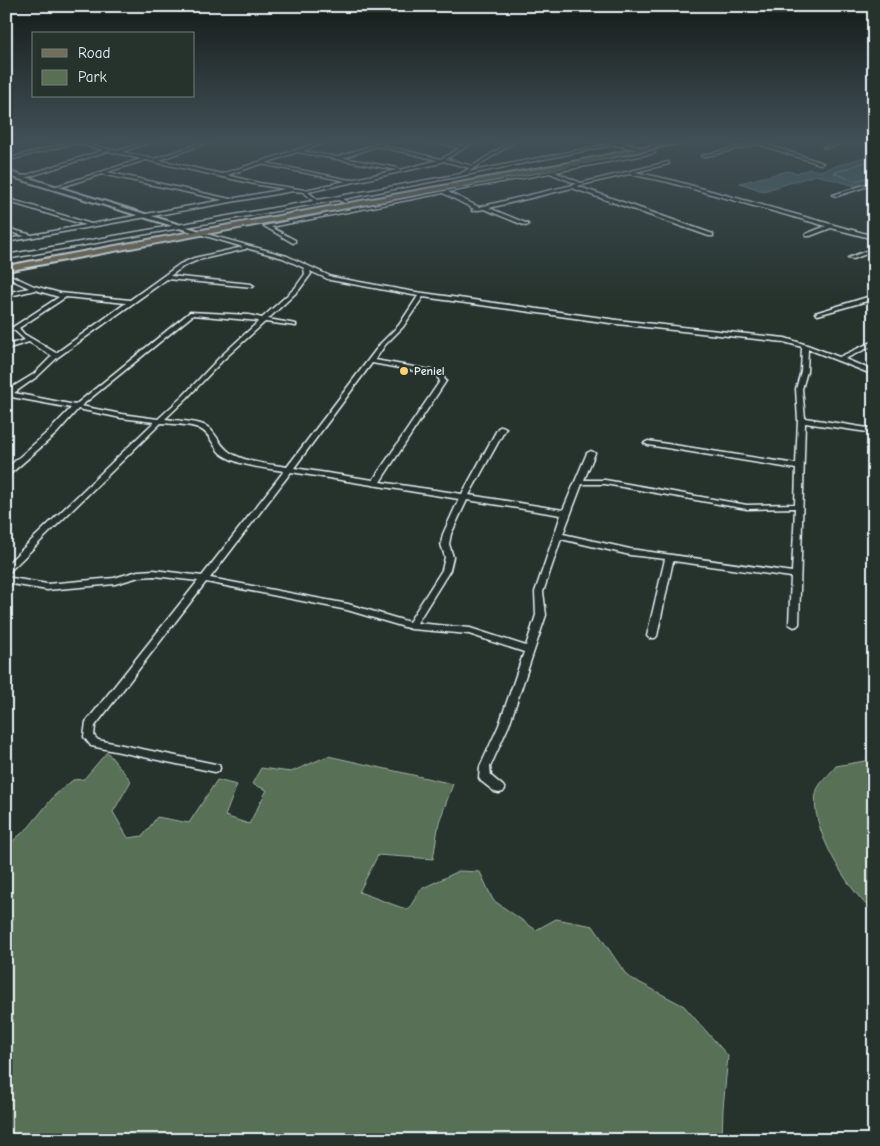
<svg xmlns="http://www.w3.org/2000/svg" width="880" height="1146" font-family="'Comic Neue',sans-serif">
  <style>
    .green { fill: #586f54; stroke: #a0b0a6 }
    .water { fill: #4a6b71; stroke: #89a1a7 }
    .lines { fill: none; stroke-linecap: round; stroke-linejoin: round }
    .shore { stroke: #a9bbc2; stroke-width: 1 }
    .street-casing { stroke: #e8f1f8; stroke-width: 3 }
    .secondary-casing { stroke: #e8f1f8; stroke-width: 4 }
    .primary-casing { stroke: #e8f1f8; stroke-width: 4 }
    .street { fill: #26332d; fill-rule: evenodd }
    .secondary { fill: #26332d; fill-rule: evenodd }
    .primary { fill: #716e59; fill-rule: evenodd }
    .poi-dot { fill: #ffd166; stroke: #26332d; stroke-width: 2 }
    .labels { text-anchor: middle; stroke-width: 4; stroke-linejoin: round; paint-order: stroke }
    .far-poi-label { font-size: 12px; font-weight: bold; fill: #e8f1f8; stroke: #26332d; text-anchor: start }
  </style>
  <rect width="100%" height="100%" fill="#26332d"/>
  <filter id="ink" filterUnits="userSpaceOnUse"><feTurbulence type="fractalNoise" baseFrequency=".02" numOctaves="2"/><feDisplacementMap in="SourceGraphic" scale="10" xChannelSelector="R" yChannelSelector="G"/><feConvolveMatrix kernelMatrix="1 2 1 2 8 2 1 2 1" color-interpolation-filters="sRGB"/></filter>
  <g filter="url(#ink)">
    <path class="green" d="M107,752L131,781L113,812L128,838L143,836L157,817L189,823L217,780L237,785L225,816L249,824L267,790L252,784L261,768L291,772L328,756L453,784L439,822L433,859L378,855L359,892L408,910L421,889L459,871L480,872L493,900L536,930L556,919L593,926L627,976L684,1006L728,1056L723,1108L722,1140H6V847L29,827L55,795L73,780L84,779Z
      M865,761L874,762V912C849,892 806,823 817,790C820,782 831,773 836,766Z"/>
    <path class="water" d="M874,154V180L856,186L816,175L763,191L740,183L788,171L797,173L810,169L820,171Z"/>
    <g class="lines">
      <path class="shore" d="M874,159L834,173L855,181L874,176"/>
      <defs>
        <path id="street" d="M22,140H28L6,146V144Z
          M79,140L81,141L79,142L117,151L151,140H156L122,152L154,159L210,140H215L159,160L222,174L327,140H332L302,151L337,157L389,140H394L381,145L441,159L460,148L427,140H434L462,146L473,140H477L446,159L473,166L513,140H517L468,172L630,140H637L461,176L343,199L347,202L345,203L338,200L6,259V255L313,201L304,192L293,191L6,242V239L25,236L6,231V228L32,235L85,225L6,201V198L91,224L223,200L102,174L58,188L54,187L141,159L108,151L25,178L21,177L104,150L74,143L6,161V159ZM377,146L438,160L400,170L398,168L343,158ZM297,152H298L397,170L350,180L266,163ZM146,160L259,185L285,189L230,199L107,172ZM443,161L470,168L460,174L318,200L308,192L437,164ZM261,164L346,181L305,190L259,183L227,175Z
          M746,140L759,142L823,163L820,164L758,144L703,157L701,156L753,143Z
          M849,140H855L825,148L823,147Z
          M855,140L874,143V145L856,141Z
          M654,151L655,153L555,172L581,183L668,162L669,164L635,172L671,180L874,236V239L831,228L810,236H806V234L826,226L668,182L629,174L577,186L713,234V236H709L572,188L489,208L528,224V225L526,226L484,209L472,211V210L474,209L443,193L271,227L295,240V242L293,243L264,226L550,171L568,167L566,165L568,164L572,166ZM550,173L577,184L479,207L448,192Z
          M14,175L18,176L6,180V178Z
          M874,182V184L837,196L833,195Z
          M199,232L287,256L332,277L409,291L617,320L785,338L807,345L839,357L874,341V345L845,359L874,371V375L808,349L807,371L802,389L805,418L874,429V433L805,423L799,624L797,626L794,627L789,624L791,577L673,561L657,636L655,638H649L647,636L665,559L630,555L561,539L543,592L546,615L509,725L490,767L491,776L503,786L505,789L503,792L499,793L495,792L481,781L479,778L480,767L499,725L524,652L469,634L411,629L347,610L206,582L95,726L94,736L98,740L215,764L219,765L220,768L219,771L215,772L91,746L84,737L86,722L198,581L154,576L139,577L115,584L47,590L6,583V577L47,584L114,578L138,571L154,570L202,576L284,471C264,468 237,466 220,453C213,446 210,433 200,429C191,424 172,424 161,423L9,572L6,573V565L154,422L121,418L78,409L57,433L9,475H6V469L51,429L71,408L6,396V391L34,374L52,356L29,342L6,349V345L25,340L14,330L6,332V328L13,327L59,297L35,290L6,297V293L29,288L6,277V273L34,286L60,293L130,300L180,264L194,258L243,247L199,234ZM246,248L283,258L304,268L305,274L295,288L262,318L249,315L190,312L75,405L14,393L38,376L58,357L167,279L253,287L254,286L251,284L170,276L184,266L198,260L246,249ZM310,271L330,280L418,296L399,325L381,343L287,467C269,464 248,463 231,453C221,447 218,437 210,429C202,421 178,421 165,419L187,398L223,360L265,322L296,326V324L268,319L299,290L311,274ZM66,297L126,303L56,353L24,334L19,328ZM423,297L617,324L784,342L802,347L801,371L796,389L798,420L796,464L648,441L644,443L648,445L796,469L795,504L747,505L605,480H584L595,453L591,451L587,453L563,510L469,495L506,428L502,426L498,428L462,494L380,482L446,381L441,373L436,371L375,360L385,345L403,327ZM193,315L259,321L219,358L183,396L158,419L121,414L81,406ZM372,363L432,374L436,375L440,381L373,480L294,468ZM291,472L459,499L443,534L441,544L445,557L442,570L409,622L348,604L210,578ZM582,484H605L747,509L795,508L792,572L630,549L563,534ZM467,500L561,515L535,592L536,615L526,646L470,628L417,623L450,570L453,557L449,544L451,534Z
          M874,248V251L853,259L848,258Z
          M874,295V299L818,315L815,313Z"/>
        <path id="secondary" d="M592,140H603L649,149L646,151Z
          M6,171L203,232L204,233L199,234L6,175Z"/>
        <path id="primary" d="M681,140H692L568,167L6,271V266L568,163Z"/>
      </defs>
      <use href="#street" class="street-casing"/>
      <use href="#secondary" class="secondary-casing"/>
      <use href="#primary" class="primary-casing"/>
      <use href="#street" class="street"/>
      <use href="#secondary" class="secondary"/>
      <use href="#primary" class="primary"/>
    </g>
  </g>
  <linearGradient id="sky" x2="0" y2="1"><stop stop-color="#151c19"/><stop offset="0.47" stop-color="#415057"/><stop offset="1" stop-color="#415057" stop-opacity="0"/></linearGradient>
  <rect width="880" height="300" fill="url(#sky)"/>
  <circle class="poi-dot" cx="404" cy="371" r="5"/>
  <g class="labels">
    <g class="far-poi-label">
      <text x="414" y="375">Peniel</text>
    </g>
  </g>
  <rect width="880" height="1146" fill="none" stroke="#26332d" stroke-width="25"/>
  <rect x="12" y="12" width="855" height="1121" fill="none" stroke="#e8f1f8" stroke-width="2" filter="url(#ink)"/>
  <rect x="32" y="32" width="162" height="65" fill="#26332d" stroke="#747f7e"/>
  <rect x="42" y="49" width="25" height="8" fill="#716e59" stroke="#747f7e"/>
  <text x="78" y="58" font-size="15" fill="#e8f1f8">Road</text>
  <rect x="42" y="70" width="25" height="15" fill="#586f54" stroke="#747f7e"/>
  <text x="78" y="82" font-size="15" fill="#e8f1f8">Park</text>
</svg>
